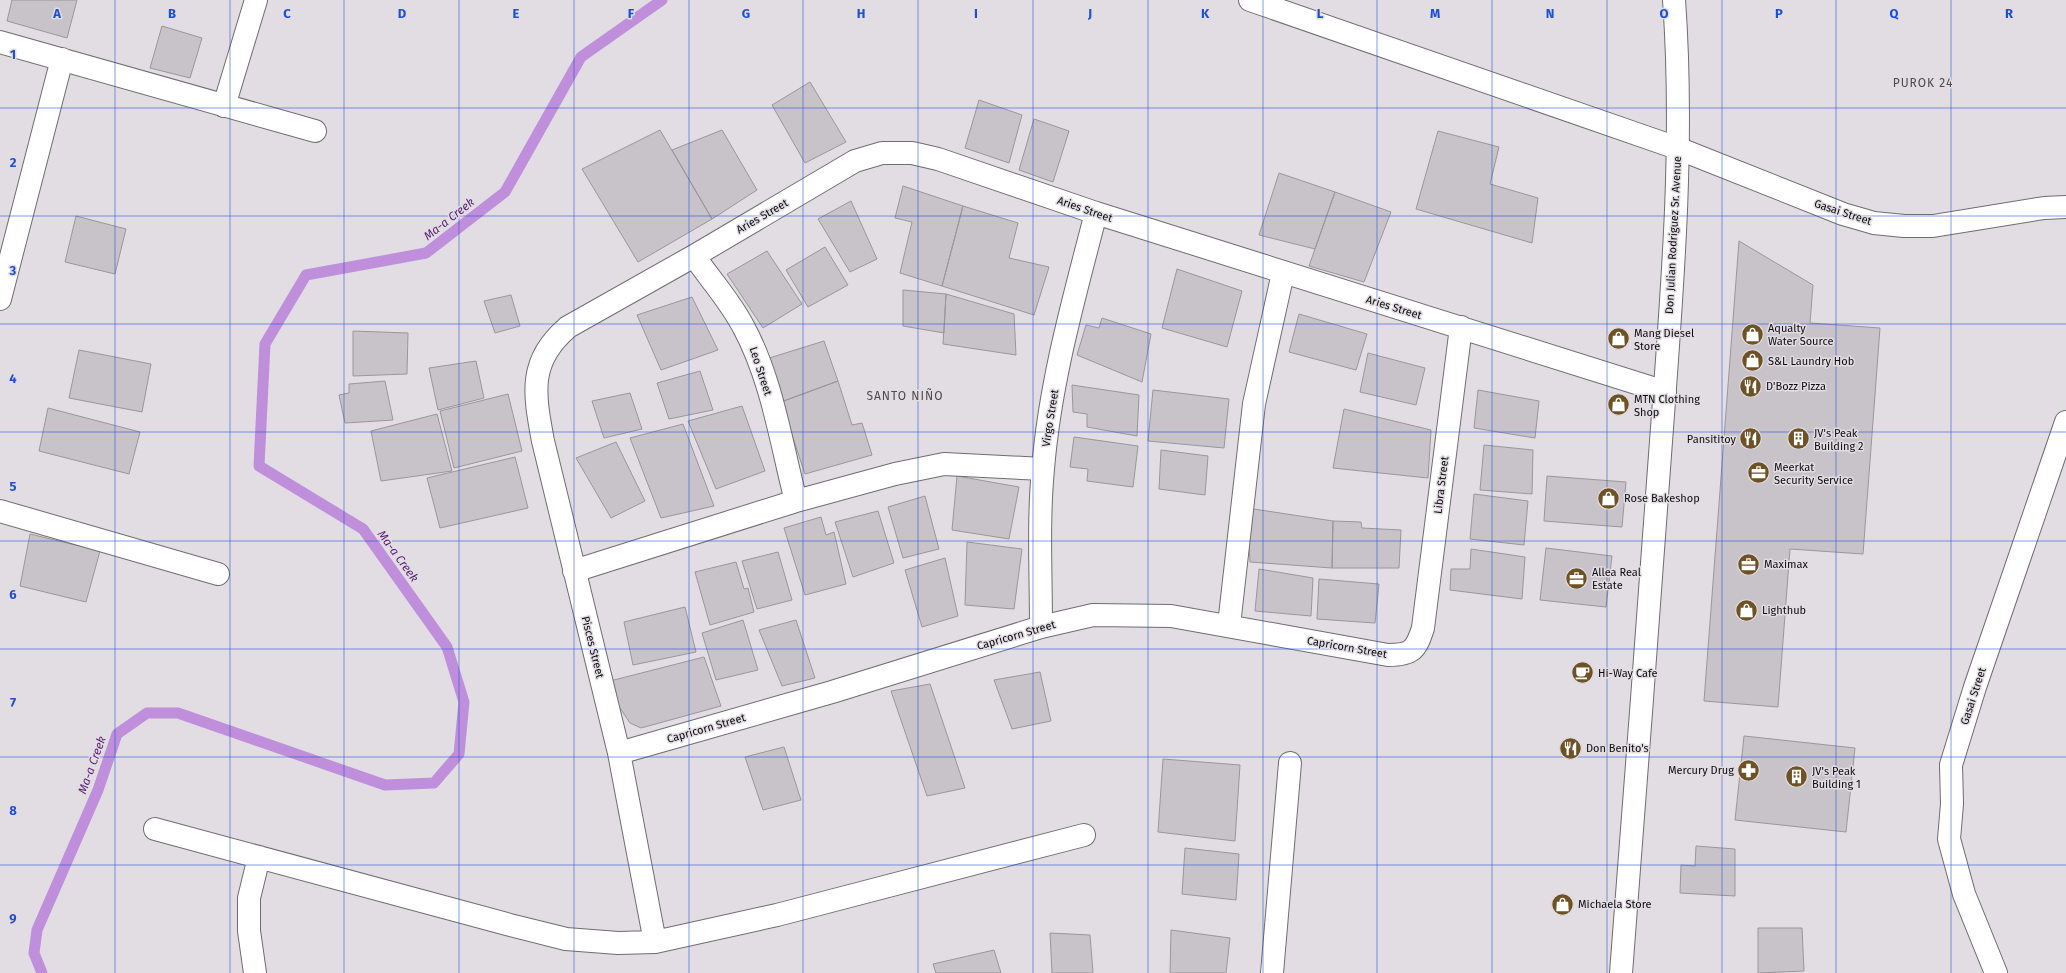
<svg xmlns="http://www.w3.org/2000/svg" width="2066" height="973" font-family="'Fira Sans',sans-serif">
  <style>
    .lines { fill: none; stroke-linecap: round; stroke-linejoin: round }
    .stream { stroke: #bf8fdb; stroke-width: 11 }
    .building { fill: #c7c3c9; stroke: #9a969c }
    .minor-casing { stroke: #706c72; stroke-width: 24 }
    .major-casing { stroke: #706c72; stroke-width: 24 }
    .minor { stroke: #fff; stroke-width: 22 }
    .major { stroke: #fff; stroke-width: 22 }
    .grid { fill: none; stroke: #1d4ed8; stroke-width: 1; stroke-opacity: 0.55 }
    .labels { text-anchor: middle; stroke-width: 3; stroke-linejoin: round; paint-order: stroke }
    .street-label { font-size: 11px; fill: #0c0b0d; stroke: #e1dde3 }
    .poi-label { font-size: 11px; fill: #0c0b0d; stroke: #e1dde3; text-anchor: start }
    .neighbourhood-label { font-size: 12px; letter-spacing: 1px; fill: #4c494f; stroke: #e1dde3 }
    .water-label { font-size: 12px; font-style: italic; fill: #5b1e78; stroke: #e1dde3 }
    .grid-label { font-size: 13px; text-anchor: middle; font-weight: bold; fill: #1d4ed8; stroke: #e1dde3; stroke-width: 3; stroke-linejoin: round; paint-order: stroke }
  </style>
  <rect width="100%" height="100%" fill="#e1dde3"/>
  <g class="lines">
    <path class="stream" d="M42,973L34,953L37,930L98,790L117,734L147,713H178L385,785L434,783L459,754L464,702L447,647L363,529L259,466L265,344L306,275L426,253L505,192L581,57L662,0"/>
  </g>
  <path class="building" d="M12,0H77L67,38L7,21Z
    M162,26L202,38L190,78L150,68Z
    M810,82L846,142L805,163L772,105Z
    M979,100L1022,115L1009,163L965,148Z
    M1034,119L1069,131L1053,182L1019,170Z
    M660,130L712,219L638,262L582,169Z
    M722,130L757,190L712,219L672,150Z
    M1438,131L1499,147L1490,184L1538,198L1532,243L1416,209Z
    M1279,173L1335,192L1315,249L1259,235Z
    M903,186L963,206L942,286L900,273L912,222L895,218Z
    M1335,192L1391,212L1364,282L1309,266Z
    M851,201L877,259L850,272L818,219Z
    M963,206L1018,223L1009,258L1049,267L1034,315L942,286Z
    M76,216L126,229L115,274L65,262Z
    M1739,241L1813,285L1810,323L1880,328L1863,554L1790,549L1778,707L1704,701Z
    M825,247L848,285L808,307L786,270Z
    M767,251L802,304L763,328L727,274Z
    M1177,269L1242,291L1227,347L1162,328Z
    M903,290L946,294L944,333L903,326Z
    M946,294L1014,314L1016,355L943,344Z
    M511,295L520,326L495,333L484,301Z
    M692,297L718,350L661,370L637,315Z
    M1299,314L1367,334L1356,370L1289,352Z
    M1102,318L1151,334L1142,382L1077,355L1086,325L1099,328Z
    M353,331L408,333L407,374L353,376Z
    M824,341L838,381L781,402L766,359Z
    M79,350L151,364L142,412L69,398Z
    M1368,353L1425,368L1416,405L1360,392Z
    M476,361L484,398L438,410L429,368Z
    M700,371L713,410L669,419L657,383Z
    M385,381L393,420L345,423L339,395L349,393V384Z
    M838,381L852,425L862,423L872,455L805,474L781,402Z
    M1072,385L1139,395L1137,436L1087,427V414L1073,412Z
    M1153,390L1229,399L1224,448L1148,441Z
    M1478,390L1539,401L1535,438L1474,428Z
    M630,393L642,429L604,438L592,401Z
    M508,394L522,451L454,468L440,411Z
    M742,406L765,471L716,489L688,421Z
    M48,408L140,432L129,474L39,451Z
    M1344,409L1431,430L1428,478L1333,468Z
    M437,414L452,471L381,481L371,431Z
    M683,424L714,506L661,518L630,438Z
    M1074,437L1138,446L1133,487L1087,481L1088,469L1070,467Z
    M616,442L645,501L611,518L576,458Z
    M1484,445L1533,450L1532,494L1480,490Z
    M1161,450L1208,456L1205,495L1159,489Z
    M515,457L528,508L440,528L427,478Z
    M957,476L1019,487L1009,539L952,530Z
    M1547,476L1626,482L1622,527L1544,521Z
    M1474,494L1528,501L1524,545L1470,539Z
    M925,496L939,549L903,558L888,507Z
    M1247,508L1333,521L1332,568L1250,562Z
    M878,511L894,563L853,577L835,522Z
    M821,517L826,535L834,532L846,584L805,595L784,528Z
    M1333,521L1361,522L1362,528L1401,530L1399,568H1332Z
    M30,534L100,551L86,602L20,586Z
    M967,542L1022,549L1014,609L965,605Z
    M1546,548L1612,556L1606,607L1540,600Z
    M1471,549L1525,557L1522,599L1450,590L1451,569H1470Z
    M778,552L792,600L757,609L742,561Z
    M945,558L958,616L922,627L905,570Z
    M736,562L744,589L748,588L754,612L710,625L695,572Z
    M1259,569L1313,578L1311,616L1255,611Z
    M1319,579L1379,584L1375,623L1317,619Z
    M685,607L696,652L633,665L624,622Z
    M743,620L758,670L716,680L702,633Z
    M796,620L815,678L782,686L759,630Z
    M704,657L721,706L641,728L630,723L618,705L610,681Z
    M1040,672L1051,721L1012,729L994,680Z
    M930,684L965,788L927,796L891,691Z
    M1744,736L1855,748L1846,832L1735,820Z
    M784,747L801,800L763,810L745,757Z
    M1163,759L1240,765L1235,841L1158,832Z
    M1696,846L1735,849V896L1680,893L1681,865L1695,866Z
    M1185,848L1239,854L1236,900L1182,894Z
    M1758,928H1802L1804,971L1758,973Z
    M1171,930L1230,938L1226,973H1170Z
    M1050,933L1090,935L1093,973H1052Z
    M994,950L1001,973H936L933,964Z"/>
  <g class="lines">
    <defs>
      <path id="minor" d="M1250,0L1677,148L1843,214L1874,223L1904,226H1933L2044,208L2066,207
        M0,42L315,131
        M224,106L256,0
        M694,256C710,279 730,301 743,326C772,379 781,443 796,501
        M0,299L62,59
        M0,511L218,574
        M574,571L796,501L895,474L944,464L1043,469
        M1229,625L1254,404L1283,273
        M1041,627C1041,574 1038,521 1043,469C1050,382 1074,298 1096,213
        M619,753L832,692L1041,627L1093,615L1171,616L1388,655C1412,655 1416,650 1423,628L1461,327
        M155,829L510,925L566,939L618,943L655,942L777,915L1084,835
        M655,942L619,753L543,441C534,393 528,361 568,327L694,256L855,161L882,153H912L938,159L1096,213L1665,392
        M255,973L249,931V898L259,857
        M1272,973L1290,763
        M1996,973L1964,894L1949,839L1952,804L1951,765L1975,687L2066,422"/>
      <path id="major" d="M1621,973C1635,800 1647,628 1660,455C1671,304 1685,151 1674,0"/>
    </defs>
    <use href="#minor" class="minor-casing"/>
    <use href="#major" class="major-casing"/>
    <use href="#minor" class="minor"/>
    <use href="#major" class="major"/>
  </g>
  <path class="grid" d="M115,0V973M230,0V973M344,0V973M459,0V973M574,0V973M689,0V973M803,0V973M918,0V973M1033,0V973M1148,0V973M1263,0V973M1377,0V973M1492,0V973M1607,0V973M1722,0V973M1836,0V973M1951,0V973M0,108H2066M0,216H2066M0,324H2066M0,432H2066M0,541H2066M0,649H2066M0,757H2066M0,865H2066"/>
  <defs>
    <symbol id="shop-disc" viewBox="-11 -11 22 22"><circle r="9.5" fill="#6e5225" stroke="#e1dde3"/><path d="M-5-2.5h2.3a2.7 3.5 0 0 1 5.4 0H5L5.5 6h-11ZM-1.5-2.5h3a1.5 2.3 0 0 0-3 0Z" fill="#fff"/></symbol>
    <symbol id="restaurant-disc" viewBox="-11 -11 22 22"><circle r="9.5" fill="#6e5225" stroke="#e1dde3"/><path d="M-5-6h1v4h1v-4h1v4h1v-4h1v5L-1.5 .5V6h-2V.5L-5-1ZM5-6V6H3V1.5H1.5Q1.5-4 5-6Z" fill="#fff"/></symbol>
    <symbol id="building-disc" viewBox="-11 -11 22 22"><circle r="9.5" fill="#6e5225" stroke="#e1dde3"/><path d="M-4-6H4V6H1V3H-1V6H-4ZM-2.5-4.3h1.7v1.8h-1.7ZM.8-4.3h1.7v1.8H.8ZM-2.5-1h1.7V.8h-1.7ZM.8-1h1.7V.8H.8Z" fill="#fff"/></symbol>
    <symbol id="office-disc" viewBox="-11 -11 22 22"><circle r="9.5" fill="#6e5225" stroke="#e1dde3"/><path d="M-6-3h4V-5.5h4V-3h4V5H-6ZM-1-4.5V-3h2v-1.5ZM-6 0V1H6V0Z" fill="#fff"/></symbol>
    <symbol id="cafe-disc" viewBox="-11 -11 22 22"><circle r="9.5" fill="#6e5225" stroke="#e1dde3"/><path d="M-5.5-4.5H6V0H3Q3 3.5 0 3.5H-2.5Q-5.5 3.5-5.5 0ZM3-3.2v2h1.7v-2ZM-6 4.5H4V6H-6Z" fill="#fff"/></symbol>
    <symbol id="pharmacy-disc" viewBox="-11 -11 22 22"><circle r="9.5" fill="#6e5225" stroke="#e1dde3"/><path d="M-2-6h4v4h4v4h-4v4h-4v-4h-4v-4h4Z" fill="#fff"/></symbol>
  </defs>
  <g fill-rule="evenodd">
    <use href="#shop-disc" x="1740" y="322" width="25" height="25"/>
    <use href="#shop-disc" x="1606" y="326" width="25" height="25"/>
    <use href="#shop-disc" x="1740" y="348" width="25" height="25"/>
    <use href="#restaurant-disc" x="1738" y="374" width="25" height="25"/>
    <use href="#shop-disc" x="1606" y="392" width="25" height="25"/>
    <use href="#restaurant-disc" x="1738" y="426" width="25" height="25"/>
    <use href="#building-disc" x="1786" y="426" width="25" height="25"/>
    <use href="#office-disc" x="1746" y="460" width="25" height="25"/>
    <use href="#shop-disc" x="1596" y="486" width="25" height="25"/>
    <use href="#office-disc" x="1736" y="552" width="25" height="25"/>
    <use href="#office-disc" x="1564" y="566" width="25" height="25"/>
    <use href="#shop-disc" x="1734" y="598" width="25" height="25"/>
    <use href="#cafe-disc" x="1570" y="660" width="25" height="25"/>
    <use href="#restaurant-disc" x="1558" y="736" width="25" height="25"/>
    <use href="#pharmacy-disc" x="1736" y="758" width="25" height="25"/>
    <use href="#building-disc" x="1784" y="764" width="25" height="25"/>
    <use href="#shop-disc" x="1550" y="892" width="25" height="25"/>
  </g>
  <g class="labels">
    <g class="street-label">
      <text transform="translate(1085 209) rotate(19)" y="4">Aries Street</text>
      <text transform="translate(1843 212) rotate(18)" y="4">Gasai Street</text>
      <text transform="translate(762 216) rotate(-30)" y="4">Aries Street</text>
      <text transform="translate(1673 235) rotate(-87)" y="4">Don Julian Rodriguez Sr. Avenue</text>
      <text transform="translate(1394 307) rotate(17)" y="4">Aries Street</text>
      <text transform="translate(761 371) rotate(72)" y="4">Leo Street</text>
      <text transform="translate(1050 418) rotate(-81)" y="4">Virgo Street</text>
      <text transform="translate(1441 485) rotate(-83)" y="4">Libra Street</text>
      <text transform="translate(1016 635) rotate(-16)" y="4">Capricorn Street</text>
      <text transform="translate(593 647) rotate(76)" y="4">Pisces Street</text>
      <text transform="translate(1347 647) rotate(10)" y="4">Capricorn Street</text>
      <text transform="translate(1973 696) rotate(-72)" y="4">Gasai Street</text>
      <text transform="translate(706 728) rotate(-16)" y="4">Capricorn Street</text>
    </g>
    <g class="poi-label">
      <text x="1768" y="332">Aqualty<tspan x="1768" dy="13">Water Source</tspan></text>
      <text x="1634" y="337">Mang Diesel<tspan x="1634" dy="13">Store</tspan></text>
      <text x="1768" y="365">S&amp;L Laundry Hob</text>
      <text x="1766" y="390">D'Bozz Pizza</text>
      <text x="1634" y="403">MTN Clothing<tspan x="1634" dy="13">Shop</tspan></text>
      <text x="1814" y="437">JV's Peak<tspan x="1814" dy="13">Building 2</tspan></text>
      <text x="1736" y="443" text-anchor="end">Pansititoy</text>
      <text x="1774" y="471">Meerkat<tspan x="1774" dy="13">Security Service</tspan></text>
      <text x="1624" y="502">Rose Bakeshop</text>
      <text x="1764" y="568">Maximax</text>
      <text x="1592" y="576">Allea Real<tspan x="1592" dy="13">Estate</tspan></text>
      <text x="1762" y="614">Lighthub</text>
      <text x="1598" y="677">Hi-Way Cafe</text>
      <text x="1586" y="752">Don Benito's</text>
      <text x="1734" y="774" text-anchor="end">Mercury Drug</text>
      <text x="1812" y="775">JV's Peak<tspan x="1812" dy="13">Building 1</tspan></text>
      <text x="1578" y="908">Michaela Store</text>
    </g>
    <g class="neighbourhood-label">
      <text x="1923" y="87">PUROK 24</text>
      <text x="905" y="400">SANTO NIÑO</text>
    </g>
    <g class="water-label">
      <text transform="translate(449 219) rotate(-38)" y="4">Ma-a Creek</text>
      <text transform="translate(398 556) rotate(54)" y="4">Ma-a Creek</text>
      <text transform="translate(92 765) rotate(-70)" y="4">Ma-a Creek</text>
    </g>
  </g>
  <g class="grid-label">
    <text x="57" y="18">A</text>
    <text x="172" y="18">B</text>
    <text x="287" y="18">C</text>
    <text x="402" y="18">D</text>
    <text x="516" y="18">E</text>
    <text x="631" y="18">F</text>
    <text x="746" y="18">G</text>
    <text x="861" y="18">H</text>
    <text x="976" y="18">I</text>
    <text x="1090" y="18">J</text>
    <text x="1205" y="18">K</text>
    <text x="1320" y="18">L</text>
    <text x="1435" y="18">M</text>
    <text x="1550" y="18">N</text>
    <text x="1664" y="18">O</text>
    <text x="1779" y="18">P</text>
    <text x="1894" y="18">Q</text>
    <text x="2009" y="18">R</text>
    <text x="13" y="59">1</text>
    <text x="13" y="167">2</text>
    <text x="13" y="275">3</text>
    <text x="13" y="383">4</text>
    <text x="13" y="491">5</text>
    <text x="13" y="599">6</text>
    <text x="13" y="707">7</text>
    <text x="13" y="815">8</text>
    <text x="13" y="923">9</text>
  </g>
</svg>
